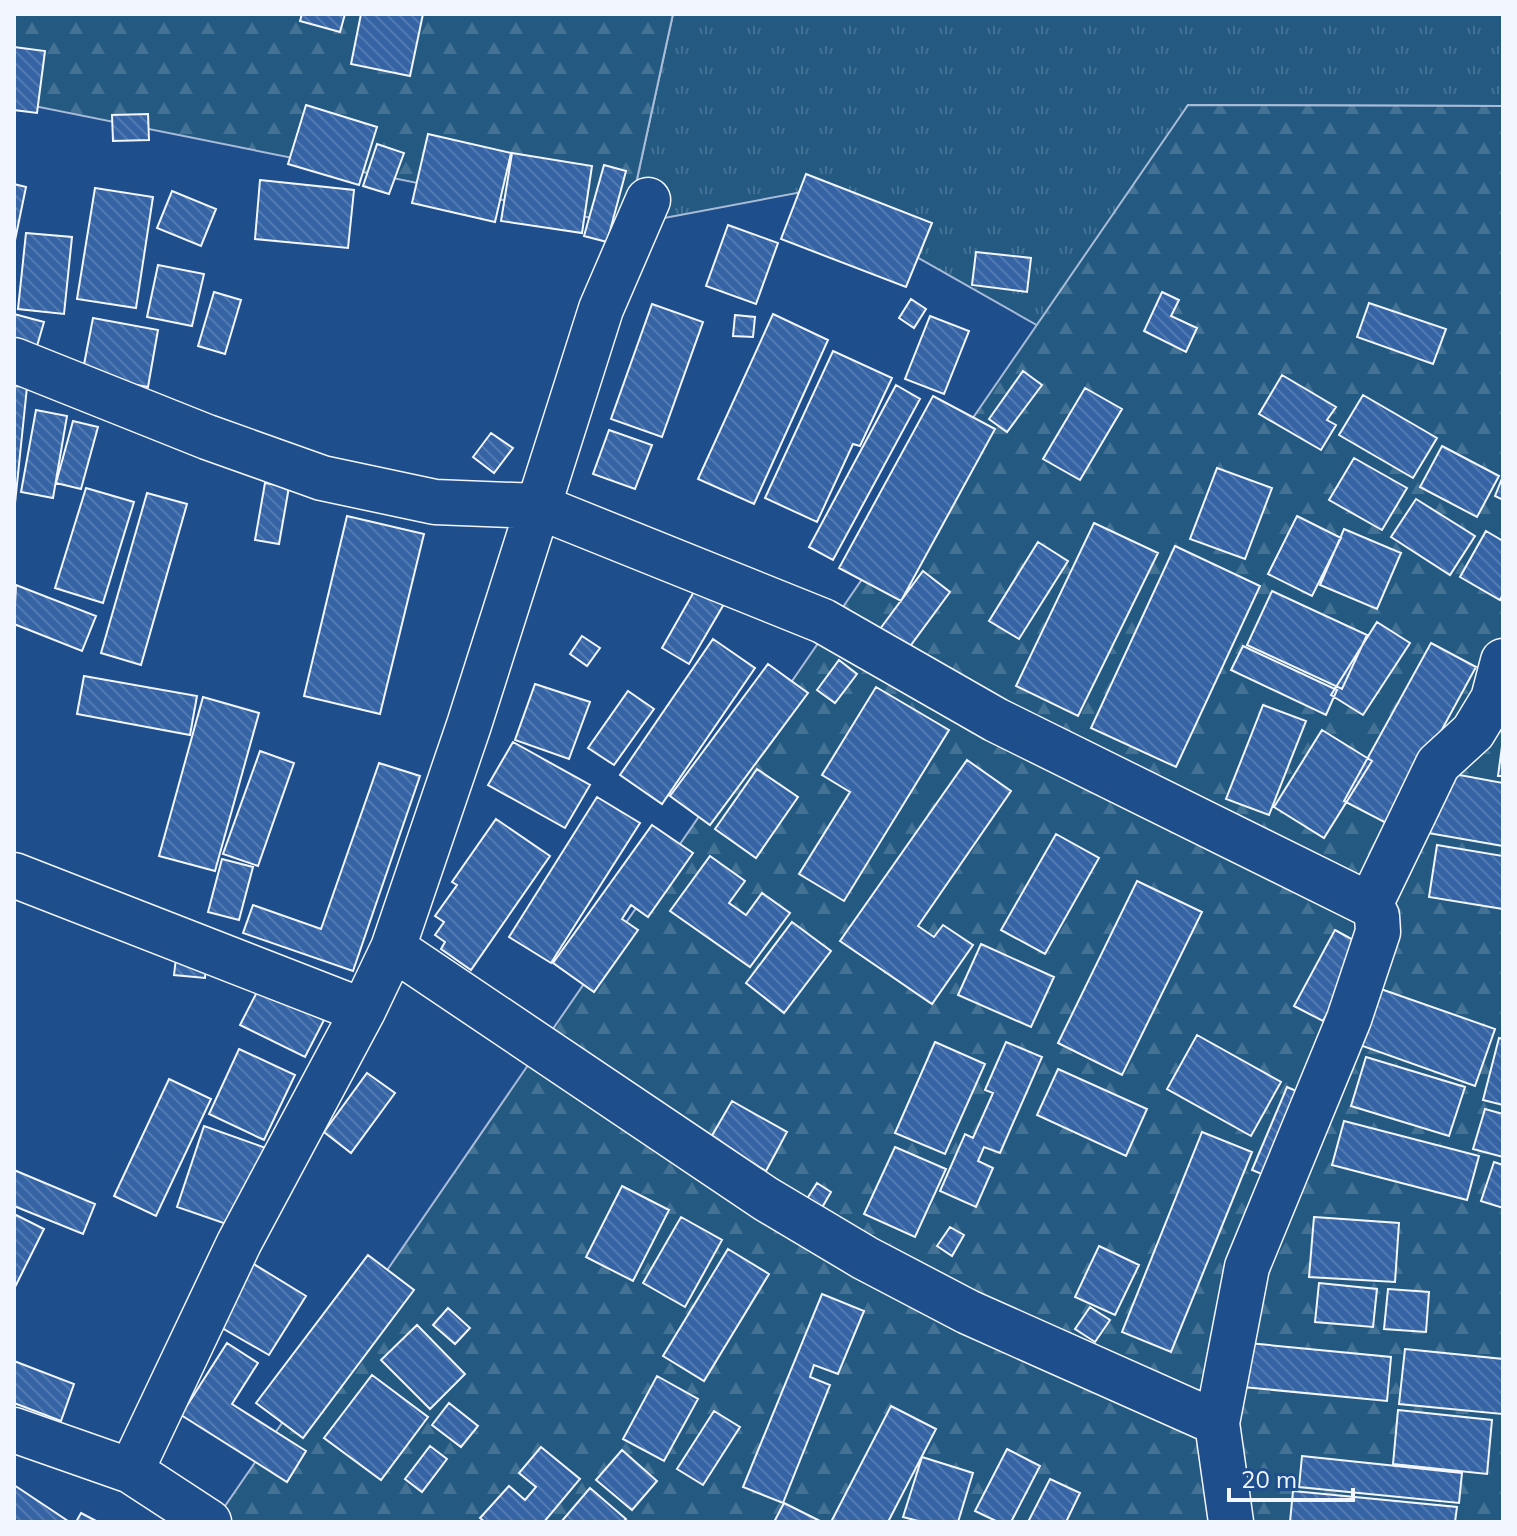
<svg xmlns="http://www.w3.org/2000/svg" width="1517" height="1536" font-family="Mulish,sans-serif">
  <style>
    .grass { fill: url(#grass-tufts); stroke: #a8bbd7; stroke-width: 2 }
    .forest { fill: url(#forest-firs); stroke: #a8bbd7; stroke-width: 2 }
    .building { fill: url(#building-back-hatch); stroke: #f2f6ff; stroke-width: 2 }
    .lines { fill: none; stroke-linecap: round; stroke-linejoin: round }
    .minor-casing { stroke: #f2f6ff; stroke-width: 47 }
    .minor { stroke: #1f4e8c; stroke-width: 44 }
  </style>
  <defs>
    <pattern id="grass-tufts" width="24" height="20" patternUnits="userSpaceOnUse" patternTransform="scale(2)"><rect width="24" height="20" fill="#245a82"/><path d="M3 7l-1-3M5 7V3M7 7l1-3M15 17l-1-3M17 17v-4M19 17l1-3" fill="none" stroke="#447295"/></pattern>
    <pattern id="forest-firs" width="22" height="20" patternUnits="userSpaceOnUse" patternTransform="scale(2)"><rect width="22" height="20" fill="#245a82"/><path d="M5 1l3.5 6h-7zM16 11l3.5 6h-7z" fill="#447295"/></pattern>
    <pattern id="building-back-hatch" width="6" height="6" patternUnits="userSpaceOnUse" patternTransform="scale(2)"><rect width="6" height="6" fill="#3563a3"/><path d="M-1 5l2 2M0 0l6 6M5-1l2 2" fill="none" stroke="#537ab1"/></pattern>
  </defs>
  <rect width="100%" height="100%" fill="#1f4e8c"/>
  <path class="grass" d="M673,14H1503V106L1188,105L1056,336L802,192L627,225Z"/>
  <path class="forest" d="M14,14H673L627,225L14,102Z
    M1188,105L1503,106V1522H214Z"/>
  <path class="building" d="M302,14H345L340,32L300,21Z
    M361,14H423L410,76L351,64Z
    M14,47L45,51L37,113L14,110Z
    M306,105L377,127L359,185L288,164Z
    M148,114L149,140L113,141L112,115Z
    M428,134L511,153L495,222L412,203Z
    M377,144L404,153L389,194L363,186Z
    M512,153L592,166L582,233L501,221Z
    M604,165L626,171L607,242L584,236Z
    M806,174L932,223L906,287L781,239Z
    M260,180L354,190L348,248L255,239Z
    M14,184L26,187L14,245Z
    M95,188L153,197L136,308L77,299Z
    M172,191L216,209L201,246L157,228Z
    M728,225L778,243L756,304L706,286Z
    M26,233L72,237L64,314L18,309Z
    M976,252L1031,258L1027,292L972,285Z
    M158,265L204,274L192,326L147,317Z
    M214,292L241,300L225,354L198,346Z
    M1162,292L1179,300L1171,316L1197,328L1186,352L1144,331Z
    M911,299L926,309L914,328L899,318Z
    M1369,303L1446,329L1433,364L1357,337Z
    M652,304L703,322L662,437L611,419Z
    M14,314L44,322L35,353L14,347Z
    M773,314L828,340L754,504L698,479Z
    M735,315L755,317L753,337L733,336Z
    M930,316L969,331L944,394L905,379Z
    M93,318L158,330L148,387L82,375Z
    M833,351L892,378L860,446L853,444L817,522L765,498Z
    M1023,371L1042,385L1007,432L989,419Z
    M1282,375L1336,407L1327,420L1336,425L1321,450L1259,414Z
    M896,385L920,399L833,560L809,547Z
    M14,386L27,387L14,513Z
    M1085,388L1122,409L1080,480L1043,459Z
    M1363,395L1437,438L1413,478L1339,435Z
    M933,396L995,429L901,601L839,568Z
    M36,410L67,416L53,498L21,492Z
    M73,421L98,427L81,489L56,483Z
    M609,430L652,445L635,489L593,474Z
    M491,433L513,448L494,473L473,457Z
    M1442,446L1499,476L1477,517L1420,487Z
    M1354,458L1407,488L1382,530L1329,500Z
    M1217,468L1272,488L1245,559L1190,539Z
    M1503,476V500L1495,496Z
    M265,483L289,487L279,544L255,540Z
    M86,488L134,502L103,603L55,588Z
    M147,493L187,504L141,665L101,653Z
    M1416,499L1475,536L1450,575L1391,537Z
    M347,516L424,534L380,714L304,696Z
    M1297,516L1341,538L1312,596L1268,574Z
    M1094,523L1158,553L1078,716L1016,686Z
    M1344,529L1401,553L1377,609L1320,585Z
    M1486,531L1503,541V594L1500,600L1460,577Z
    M1038,542L1068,561L1019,639L989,621Z
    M1175,546L1260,586L1176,767L1091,728Z
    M923,571L950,592L908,649L880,629Z
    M16,585L96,616L82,651L14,624Z
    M696,588L724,604L689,664L662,648Z
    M1272,591L1367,635L1342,689L1247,645Z
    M1377,622L1410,643L1363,715L1331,695Z
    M582,636L600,648L587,666L570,654Z
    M713,639L755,668L662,804L620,775Z
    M1431,643L1476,667L1390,825L1344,801Z
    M1243,646L1337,690L1326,715L1231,670Z
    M839,660L857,674L835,703L817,690Z
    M768,664L808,693L710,825L670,796Z
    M84,676L197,696L190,735L77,714Z
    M535,684L590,702L569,759L515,740Z
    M876,687L949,730L844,901L799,874L850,792L822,775Z
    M628,691L654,709L614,765L588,748Z
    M203,697L259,713L215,871L159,856Z
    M1263,705L1306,721L1269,815L1226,799Z
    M1322,730L1372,761L1324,838L1274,807Z
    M1503,739V776H1498Z
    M513,742L590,785L565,828L488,785Z
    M260,751L294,763L258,866L223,854Z
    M967,760L1011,791L918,926L934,937L943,925L973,945L932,1004L840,941Z
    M379,763L420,776L353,971L243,933L253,905L321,929Z
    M757,769L798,797L756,858L715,829Z
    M1438,771L1503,783V846L1428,833Z
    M597,797L640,823L551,963L509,937Z
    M496,819L550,856L471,970L441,949L445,942L435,935L444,922L435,916L457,885L452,882Z
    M652,825L693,853L648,917L631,905L622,919L638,930L594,992L553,963Z
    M1056,834L1099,858L1045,954L1001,930Z
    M1437,845L1503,856V909L1429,897Z
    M710,856L745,881L729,903L746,915L762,893L790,913L750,967L670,911Z
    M222,859L253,867L239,920L208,912Z
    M1137,881L1202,912L1122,1075L1058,1043Z
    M792,922L831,951L784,1013L746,983Z
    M1335,930L1364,946L1323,1021L1294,1006Z
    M981,944L1054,977L1031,1027L958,995Z
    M176,958L206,965L205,978L174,975Z
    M259,988L324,1020L305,1057L240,1025Z
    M1378,988L1495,1029L1475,1086L1357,1044Z
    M1197,1035L1281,1082L1251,1136L1167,1089Z
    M1499,1038L1503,1039V1105L1483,1100Z
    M935,1042L985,1064L945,1154L895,1133Z
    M1006,1042L1042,1057L1000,1153L984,1147L978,1161L993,1168L976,1207L940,1191L965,1134L973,1138L993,1093L985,1090Z
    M239,1049L295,1075L264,1140L209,1114Z
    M1366,1057L1465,1087L1449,1136L1351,1106Z
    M1058,1069L1147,1109L1126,1156L1037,1115Z
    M367,1073L395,1093L351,1153L324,1132Z
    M169,1079L211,1099L156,1216L114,1196Z
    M1287,1087L1308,1096L1274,1179L1252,1170Z
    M732,1101L787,1132L766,1171L710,1139Z
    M1485,1109L1503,1114V1157L1473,1149Z
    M1344,1121L1479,1156L1467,1200L1332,1165Z
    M204,1126L266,1148L238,1228L177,1207Z
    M1202,1132L1252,1152L1171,1352L1122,1332Z
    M895,1147L946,1169L915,1237L864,1214Z
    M1494,1162L1503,1165V1208L1481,1201Z
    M14,1170L95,1204L83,1234L14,1206Z
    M817,1183L831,1192L820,1211L805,1202Z
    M622,1186L669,1210L633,1281L586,1257Z
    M14,1214L44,1229L14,1289Z
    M681,1217L722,1240L685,1307L643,1283Z
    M1314,1217L1399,1223L1395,1282L1309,1277Z
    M950,1227L964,1235L952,1256L937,1246Z
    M1099,1246L1139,1265L1115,1315L1075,1297Z
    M728,1249L769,1274L704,1381L663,1356Z
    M368,1255L414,1290L303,1438L256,1403Z
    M252,1263L306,1296L269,1355L215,1324Z
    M1319,1283L1377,1289L1373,1327L1315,1322Z
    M1388,1289L1429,1292L1426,1332L1384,1329Z
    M822,1294L864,1311L838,1374L814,1365L810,1377L830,1385L783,1503L743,1487Z
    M1090,1307L1110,1320L1095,1342L1075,1329Z
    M448,1308L470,1328L455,1344L433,1325Z
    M417,1325L465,1374L430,1409L381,1360Z
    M227,1343L258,1363L232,1404L306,1451L287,1482L181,1415Z
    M1248,1343L1391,1357L1387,1401L1243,1387Z
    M1405,1349L1503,1359L1502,1414L1399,1404Z
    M14,1361L74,1384L61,1421L14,1403Z
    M372,1375L428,1417L381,1480L324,1438Z
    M657,1376L698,1399L664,1461L623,1439Z
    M449,1403L478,1426L461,1447L432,1425Z
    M891,1406L936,1429L888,1522H831Z
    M1398,1410L1492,1420L1487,1474L1393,1464Z
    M714,1411L740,1427L703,1485L677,1469Z
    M430,1446L447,1459L422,1492L405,1479Z
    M541,1447L580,1479L544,1522H485L480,1518L509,1486L525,1500L536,1487L519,1473Z
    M1007,1449L1040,1466L1011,1522H998L975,1511Z
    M622,1450L657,1481L632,1510L596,1480Z
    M1302,1456L1462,1473L1459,1503L1299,1487Z
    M922,1457L973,1473L958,1522H922L903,1517Z
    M1050,1479L1080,1493L1066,1522H1028Z
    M14,1485L68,1521V1522H14Z
    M590,1488L626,1519L623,1522H561Z
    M1293,1491L1457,1507L1455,1522H1290Z
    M784,1503L822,1522H774Z
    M81,1513L98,1522H76Z"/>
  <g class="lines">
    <defs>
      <path id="minor" d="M14,360L207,437L322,478L435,502L537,506L823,621L996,720L1370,905L1377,916L1378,932L1349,1019L1247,1267L1217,1423
        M14,875L363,1011
        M1370,905L1438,764L1473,732L1493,699L1503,661
        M393,948L766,1199L865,1258L968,1312L1217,1423L1231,1522
        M14,1430L131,1471L209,1522
        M131,1471L239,1243L363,1011L393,948L469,725L601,309L648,200"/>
    </defs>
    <use href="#minor" class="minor-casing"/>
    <use href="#minor" class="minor"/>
  </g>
  <rect width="1517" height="1536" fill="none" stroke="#f2f6ff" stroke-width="32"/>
  <path d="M1229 1488v12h124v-12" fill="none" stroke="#f2f6ff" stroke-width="4"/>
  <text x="1241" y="1488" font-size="24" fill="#f2f6ff" stroke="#1f4e8c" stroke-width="6" paint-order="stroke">20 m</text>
</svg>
